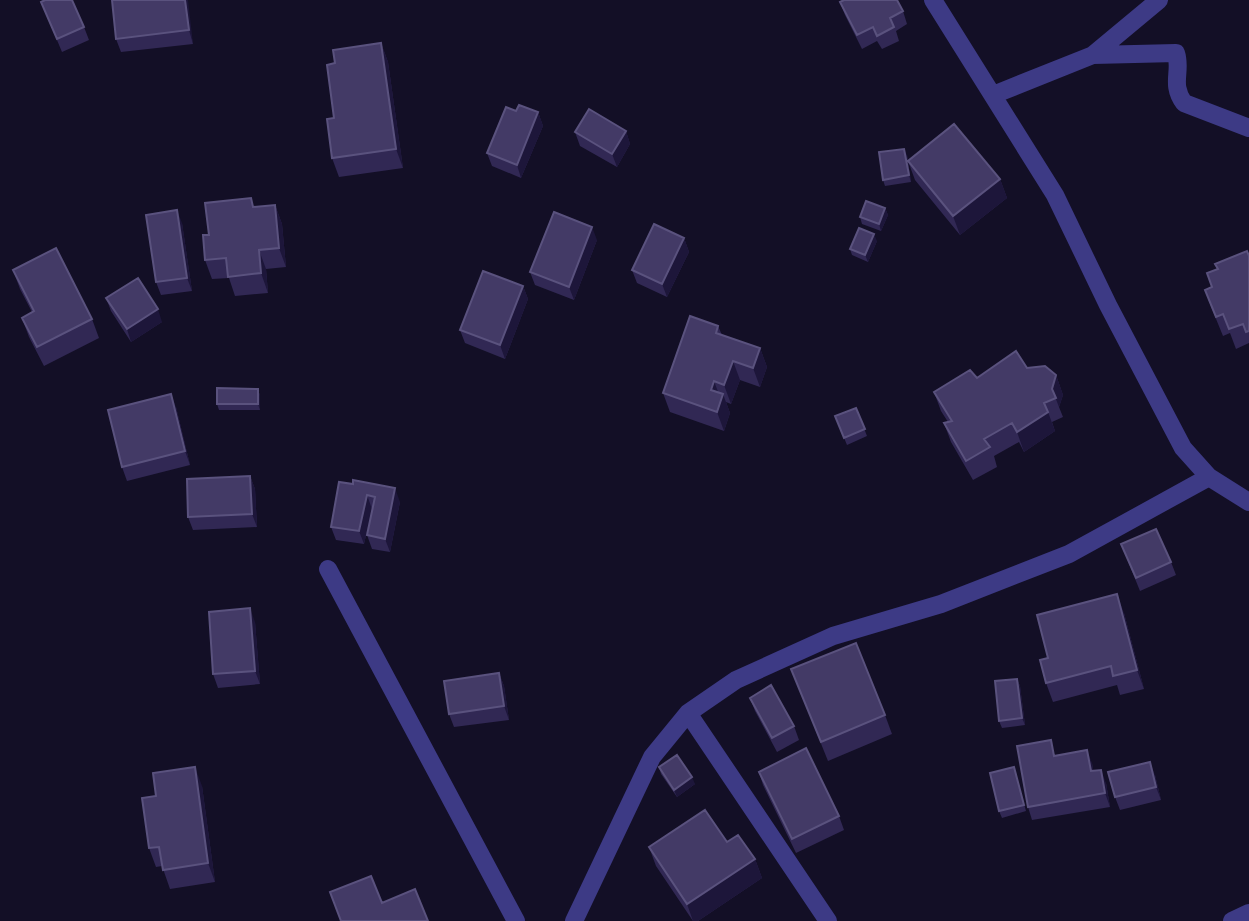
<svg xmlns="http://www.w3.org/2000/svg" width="1249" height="921" font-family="Commissioner,sans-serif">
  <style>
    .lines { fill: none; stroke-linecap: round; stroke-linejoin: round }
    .street { stroke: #3d3a85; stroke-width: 18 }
    .wall { fill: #312854 }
    .shaded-wall { fill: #1d163a }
    .building { fill: #433a66; stroke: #5a527e; stroke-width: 2 }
  </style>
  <rect width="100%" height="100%" fill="#130f26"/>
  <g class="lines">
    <path class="street" d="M933,0L1055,195L1108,305L1183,448L1209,477L1249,502
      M1093,55L1176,53C1182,71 1170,84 1184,103L1249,128
      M993,95L1093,55L1159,0
      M328,569L516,921
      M688,713L828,921
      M574,921L652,757L688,713L736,680L833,636L941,604L1069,554L1209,477
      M1232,921L1249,913"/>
  </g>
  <path class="wall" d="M185,0L193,44L121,52L116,39Z
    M41,2L84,27L89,40L62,52Z
    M840,2L903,11L907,24L896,31L899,41L882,49L877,41L862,49L845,15Z
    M381,43L388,62L403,168L339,177L332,158L334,118Z
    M516,111L538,112L543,126L521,178L492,166L487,153Z
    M626,131L630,144L617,167L580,146L575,132Z
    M907,155L911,182L885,186L883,180Z
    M908,161L1000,179L1007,198L960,235L915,180Z
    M275,205L282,224L286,267L266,269L268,293L235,296L229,278L212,279L205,260L209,235L255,207Z
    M885,208L888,215L881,231L862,224L860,217Z
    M182,223L192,291L161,295L156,282Z
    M684,238L689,252L667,297L637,283L632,270Z
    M597,240L574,300L535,285L530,272Z
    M877,241L868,262L852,255L850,249Z
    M1249,256V343L1236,349L1230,333L1223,336L1212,309L1205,290L1212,287L1207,273Z
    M13,270L92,319L99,338L44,366L29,337L22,318L32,312L20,289Z
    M523,286L528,299L505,359L465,343L460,330Z
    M106,298L162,322L131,342L111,311Z
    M718,326L722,335L760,348L767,367L760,387L740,380L731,404L726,402L730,413L724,431L670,412L663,393Z
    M1027,368L1056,375L1063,395L1059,407L1063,417L1052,422L1055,431L1024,452L1019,442L994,456L997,467L973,480L951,442L944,423L948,422L941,411L934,392L977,378Z
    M258,389L260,396V410H219L217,404Z
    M176,407L190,465L127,481L122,467Z
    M856,408L867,436L847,445L835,416Z
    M250,476L255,489L257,527L193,530L188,517Z
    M339,482L400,502L390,552L372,549L367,535L372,509L364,544L336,540L331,527Z
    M1121,544L1171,562L1176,575L1140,591Z
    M1124,613L1144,689L1120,695L1117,685L1053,702L1046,683L1048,658Z
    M255,622L260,684L218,688L213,674Z
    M791,669L885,715L892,734L828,761Z
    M499,673L504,686L509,720L454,727L449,714Z
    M1017,679L1020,686L1025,725L1002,728L999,721Z
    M750,698L794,726L799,740L777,752L755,711Z
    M1056,755L1092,763L1093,771L1106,783L1110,807L1032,820L1028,807Z
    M659,767L695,784L677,797L661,774Z
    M1014,767L1026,811L1002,818L999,811Z
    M759,772L839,816L844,830L796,853L763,785Z
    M1155,775L1161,800L1120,810L1115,797Z
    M202,786L215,882L170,889L162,866L156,867L149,848L156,796Z
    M727,842L755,859L762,878L698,921H693L656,866L649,847Z"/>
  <path class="shaded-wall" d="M185,0H188L193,44L189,30Z
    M381,43L388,62L403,168L396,149Z
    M538,112L543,126L521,178L517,165Z
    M626,131L630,144L617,167L612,154Z
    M904,149L907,155L911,182L909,175Z
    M1000,179L1007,198L960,235L953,216Z
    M275,205L282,224L286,267L279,248Z
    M885,208L888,215L881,231L879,224Z
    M177,210L182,223L192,291L187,278Z
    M592,227L597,240L574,300L569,287Z
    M874,234L877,241L868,262L865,255Z
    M684,238L689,252L667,297L662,284Z
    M259,250L266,269L268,293L261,273Z
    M523,286L528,299L505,359L500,345Z
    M158,309L162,322L131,342L127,329Z
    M760,348L767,367L760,387L753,368Z
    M733,361L740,380L731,404L724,385Z
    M1056,375L1063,395L1059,407L1052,389Z
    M714,381L721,400L723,394L730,413L724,431L717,412L711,390Z
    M258,389L260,396V410L258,404Z
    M171,394L176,407L190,465L185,451Z
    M1048,412L1055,431L1024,452L1017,432Z
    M250,476L255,489L257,527L252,514Z
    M395,488L400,502L390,552L385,539Z
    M367,495L372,509L364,544L359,531Z
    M1117,594L1124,613L1144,689L1137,670Z
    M250,608L255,622L260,684L255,671Z
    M499,673L504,686L509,720L504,706Z
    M1017,679L1020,686L1025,725L1022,718Z
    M1087,750L1092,763L1096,785L1091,771Z
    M1150,762L1155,775L1161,800L1156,787Z
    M195,767L202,786L215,882L208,863Z
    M1101,770L1106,783L1110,807L1105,793Z
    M692,777L695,784L677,797L674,790Z
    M755,859L762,878L698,921H693L687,904Z"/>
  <path class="building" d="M45,0H72L84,27L57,39L41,2Z
    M112,0H185L189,30L116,39Z
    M844,0H897L903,11L890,18L894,27L877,36L873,27L857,35L840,2Z
    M381,43L396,149L332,158L327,119L334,118L327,65L335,63L333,50Z
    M519,105L538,112L517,165L487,153L506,107L516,111Z
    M589,109L626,131L612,154L575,132Z
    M954,124L1000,179L953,216L908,161Z
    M904,149L909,175L883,180L879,152Z
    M251,198L253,207L275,205L279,248L259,250L261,273L228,277L226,258L205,260L203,235H209L205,203Z
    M866,201L885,208L879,224L860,217Z
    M177,210L187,278L156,282L146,215Z
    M554,212L592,227L569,287L530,272Z
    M654,224L684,238L662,284L632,270Z
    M859,228L874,234L865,255L850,249Z
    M56,248L92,319L37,347L22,318L34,311L13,270Z
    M1247,251L1249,256V331L1246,332L1243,324L1229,329L1223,314L1216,317L1205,290L1212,287L1207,273L1218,269L1215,264Z
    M483,271L523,286L500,345L460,330Z
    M138,278L158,309L127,329L106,298Z
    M690,316L718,326L716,333L760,348L753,368L733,361L724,385L714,381L711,390L723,394L717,412L663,393Z
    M1016,351L1027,368L1045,366L1056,375L1052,389L1056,398L1044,403L1048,412L1017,432L1012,423L984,439L990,447L966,461L944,423L952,421L934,392L970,370L977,378Z
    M217,388L258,389V404H217Z
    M171,394L185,451L122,467L108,410Z
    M856,408L865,429L844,438L835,416Z
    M250,476L252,514L188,517L187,479Z
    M353,480L395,488L385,539L367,535L375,497L367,495L359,531L331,527L339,482L353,484Z
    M1156,529L1171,562L1136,578L1121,544Z
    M1117,594L1137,670L1113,676L1111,666L1046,683L1040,660L1048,658L1037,615Z
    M250,608L255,671L213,674L209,612Z
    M856,643L885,715L821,742L791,669Z
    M499,673L504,706L449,714L444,681Z
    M1017,679L1022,718L999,721L995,681Z
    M771,685L794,726L772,738L750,698Z
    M1051,740L1054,756L1087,750L1091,771L1101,770L1105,793L1028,807L1017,746Z
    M806,748L839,816L792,839L759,772Z
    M677,755L692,777L674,790L659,767Z
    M1150,762L1156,787L1115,797L1108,772Z
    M195,767L208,863L163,870L159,847L149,848L142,798L156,796L153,773Z
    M1014,767L1024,805L999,811L990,773Z
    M705,810L727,842L738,835L755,859L687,904L649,847Z
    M371,876L382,903L415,889L428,921H341L330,892Z"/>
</svg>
